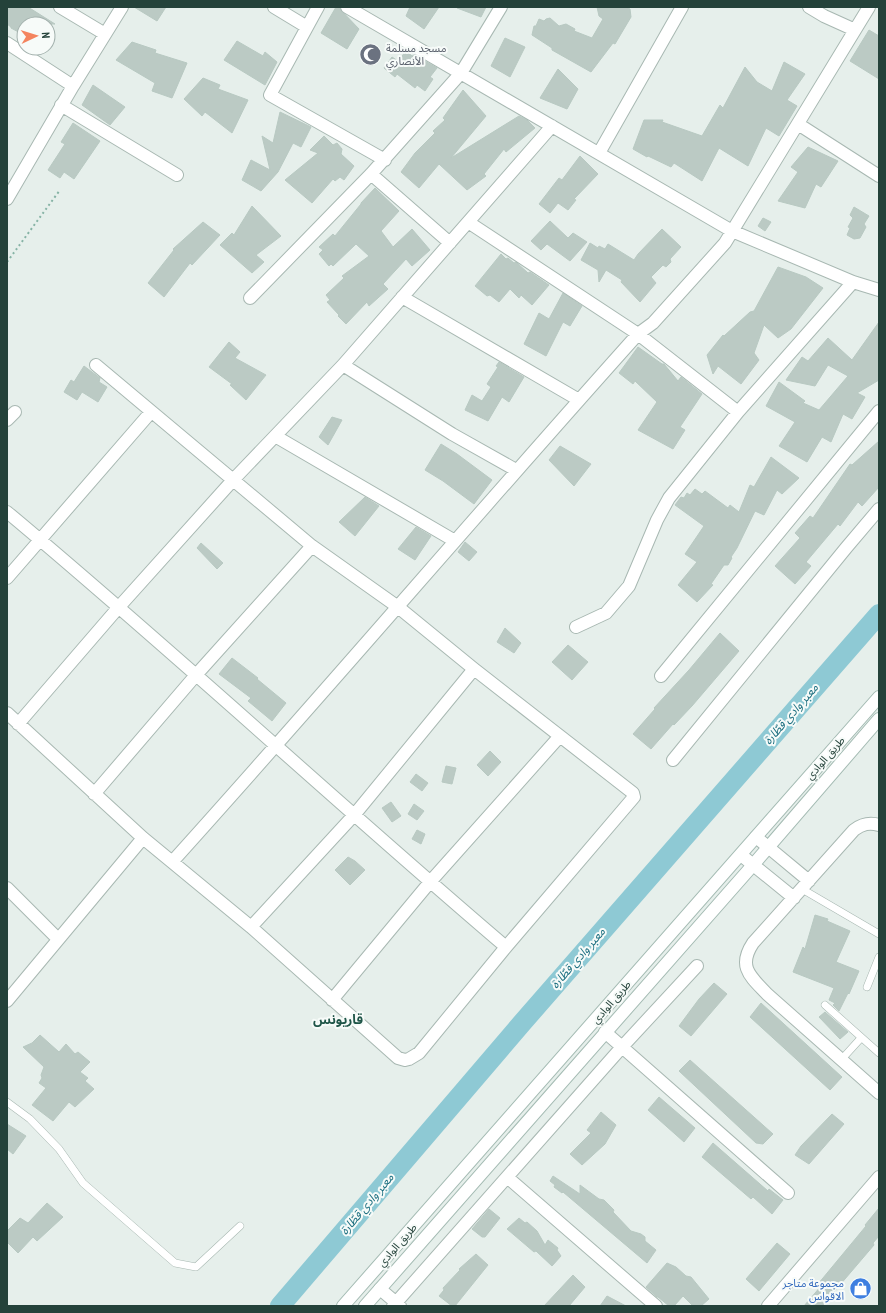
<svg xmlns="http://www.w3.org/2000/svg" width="886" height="1313" font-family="'PT Sans Narrow','Noto Sans Arabic',sans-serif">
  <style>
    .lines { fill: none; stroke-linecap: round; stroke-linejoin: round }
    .river { stroke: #8ec9d4; stroke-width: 20 }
    .building { fill: #bbcac4; stroke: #b8c9c2 }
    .service-casing { stroke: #a8b8b2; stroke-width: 8 }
    .minor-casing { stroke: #a8b8b2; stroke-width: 14 }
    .secondary-casing { stroke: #a4bbb3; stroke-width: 14 }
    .path { stroke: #86b3a5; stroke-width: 2; stroke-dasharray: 2 3; stroke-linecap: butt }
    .service { stroke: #fff; stroke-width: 7 }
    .minor { stroke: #fff; stroke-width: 12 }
    .secondary { stroke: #fff; stroke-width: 12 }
    .labels { text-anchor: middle; stroke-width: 4; stroke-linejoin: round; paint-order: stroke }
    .worship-label { font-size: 11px; fill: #5b616d; stroke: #f7fbf9; text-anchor: start }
    .street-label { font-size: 11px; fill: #24423a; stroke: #f7fbf9 }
    .shop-label { font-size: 11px; fill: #366cbe; stroke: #f7fbf9; text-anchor: end }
    .water-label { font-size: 12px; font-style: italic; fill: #1c6f80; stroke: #f7fbf9 }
    .quarter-label { font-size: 13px; font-weight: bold; fill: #1f5548; stroke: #f7fbf9 }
  </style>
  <rect width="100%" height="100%" fill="#e6efeb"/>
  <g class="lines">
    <path class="river" d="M280,1306L522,1023L879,614"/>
  </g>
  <path class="building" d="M7,7H28L55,24H24V35L11,28V27L7,24Z
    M134,7H166L157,21Z
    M336,7H338L359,29L347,49L321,33Z
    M410,7H439L424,29L406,16Z
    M457,7H486L481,17L457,8Z
    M597,7H626L630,9L631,17L615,44L613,43L591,72L552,50V48L532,35L534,26H536L539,19L544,21L546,19L550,18L559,26L566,24L575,29L574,31L592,38L603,19L599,16Z
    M869,30L879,36V79L850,61Z
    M505,38L525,47L510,77L491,66Z
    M237,41L263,56L265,52L277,62L265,85L224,60Z
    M132,42L156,50L155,53L187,63L172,98L152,91L155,83L116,60Z
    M406,51L412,56L414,55L437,68L430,77L433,79L425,91L417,85L415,88L397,74L395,77L384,68L392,57L398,61Z
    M784,62L805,74L787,100L797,106L779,136L766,128L748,166L719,148L702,181L674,163L671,167L648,156L647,157L633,149L644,120H663L662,122L702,136L720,105L723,108L745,67L757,82L772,91Z
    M558,69L578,89L567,109L540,98Z
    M203,78L220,85L218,89L248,100L232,133L205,112L202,116L184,99Z
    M93,85L125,107L110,125L82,105Z
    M463,90L486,116L451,158L519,116L527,120L535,128L506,152L504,149L484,174L486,176L467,190L439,164L419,188L401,172L415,153L435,133L433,131L445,120L443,118Z
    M280,112L311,127L301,147L293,143L278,172L261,191L242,180L251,160L270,170L262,136L273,143Z
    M73,123L100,141L74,179L64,172L60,178L48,170L65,144L61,142Z
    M324,136L333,145L337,143L342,149L341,154L354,166L344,180L340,177L335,181L333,179L312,203L285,180L318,153L310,150Z
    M808,147L838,161L821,187L816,184L805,208L778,201L798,172L791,167Z
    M580,156L598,174L574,199L576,200L568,210L558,203L550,213L539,204L559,178L562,180Z
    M375,188L399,211L381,231L393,247L412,229L430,250L412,266L406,259L383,284L388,289L369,306L367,302L346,324L338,316L339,315L327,302L330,300L326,295L344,278L342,276L369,256L356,244L333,266L331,264L329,266L319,254L323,250L319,247L333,234L335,236L361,204V203Z
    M252,206L281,236L256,255L264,262L252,273L220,245L232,233L234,235Z
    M854,207L869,216L864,224L866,227L860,238L854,239L847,235L850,228L848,227L853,218L850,215Z
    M763,218L771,222L765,231L758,226Z
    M550,221L568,238L573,233L587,242L570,261L547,244L541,250L531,241Z
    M203,222L220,235L192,265L190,263L164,297L148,283L174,250L173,249Z
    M662,229L681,247L670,259L671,262L666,267L663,265L651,277L656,283L640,302L621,282L622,280L606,270L599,282L598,270L581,260L590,243L598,248L599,246L605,249L608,244L634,260L638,254Z
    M501,254L506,259L508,258L514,263L516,262L528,273L530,272L549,285L532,305L521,295L519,298L510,289L499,302L490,295L487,296L475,286Z
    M778,267L806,277L823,288L791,329L778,338L764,325L754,353L759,360L741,384L718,366L713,374L707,355L723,335L724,336L750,312L754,311Z
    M563,293L582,306L570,326L563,322L546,356L524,344L539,313L549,319Z
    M879,322V380L857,393L865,397L852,419L843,414L831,442L822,437L807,462L779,446L795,422L766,406L779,382L805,401L803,403L819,410L848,376L828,365L815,386L786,380L802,357L808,361L828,338L852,360Z
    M229,342L240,352L235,358L266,375L246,400L230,385L232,384L209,367Z
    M638,347L662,364H664L678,381L681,377L702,394L680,427L685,430L673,449L638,430L657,402L635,381L633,384L619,373Z
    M499,362L524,377L509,402L502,397L488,421L465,410L472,395L482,401L491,387L487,384L498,367L496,366Z
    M84,366L100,378L99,382L107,387L98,402L82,392L77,400L64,392L71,380L74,382Z
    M332,417L342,420L328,445L319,437Z
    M879,441V487L862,506L858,502L840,526L838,524L806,562L811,566L795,584L775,566L800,538L795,533L810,516L813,518L850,464L852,465Z
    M441,444L457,454L492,480L474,504L443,481L425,470Z
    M560,446L591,464L574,486L549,460Z
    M771,457L799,478L782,494L777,490L764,515L755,511L737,548L731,557L732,558L728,565H724L711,584L713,585L697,602L678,585L697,562L685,554L704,526L675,505L681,497L684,498L687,493L690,495L695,489L702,494L705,491L728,508L730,505L739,512L750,485L754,487Z
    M365,497L379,506L355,536L339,522Z
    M416,527L431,536L415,560L398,549Z
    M465,542L477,552L469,561L458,552Z
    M201,543L223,563L217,569L197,548Z
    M505,628L521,643L514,653L497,642Z
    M720,633L739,651L692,706L674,725L673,724L651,749L633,734L655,709L654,708L689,670Z
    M568,645L588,662L572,680L552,662Z
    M232,658L258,678L257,679L286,703L272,721L248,701L251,698L219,674Z
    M490,751L501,762L488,776L477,765Z
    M446,766L456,768L452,784L442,782Z
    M416,774L428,783L422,791L410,782Z
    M391,802L401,816L392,822L382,808Z
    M414,804L424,811L417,820L408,814Z
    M417,830L425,834L421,844L412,839Z
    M348,857L355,861L365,870L350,885L335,870Z
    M815,915L828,919L827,921L850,931L836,962L859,971L849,994L848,993L839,1011L833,1005L835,1003L829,1000L834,988L793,972L803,947L805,949Z
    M714,983L727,994L691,1036L679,1026L699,999Z
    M761,1003L842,1077L830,1090L750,1017Z
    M825,1012L848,1032L840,1039L819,1017Z
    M40,1035L59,1052L66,1044L75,1054L78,1052L90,1062L80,1072L88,1078L85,1081L94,1089L75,1107L69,1102L53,1121L32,1105L46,1088L39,1083L42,1078L41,1075L44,1067L23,1047L32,1043Z
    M690,1060L773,1134L763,1144L756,1143L679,1071Z
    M659,1097L695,1128L684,1142L648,1110Z
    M601,1112L616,1125L605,1144L582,1165L570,1154L591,1133L587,1130Z
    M832,1114L844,1124L809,1164L795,1155L801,1146Z
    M7,1124L26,1136L13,1154L7,1149Z
    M713,1143L768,1191L769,1189L783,1200L772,1214L753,1197L751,1199L702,1157Z
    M553,1176L580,1194V1185L599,1199L604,1200L614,1210L613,1212L631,1231L641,1234L645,1237V1241L656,1250L647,1263L563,1192L562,1193L554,1187L555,1185L550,1181Z
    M47,1203L63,1217L37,1241L33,1237L18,1253L7,1242V1231L20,1218L28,1223Z
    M879,1208V1236L873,1243L874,1245L822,1306H804L821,1286L818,1284L866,1226L865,1225Z
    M489,1209L500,1218L485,1237H482L472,1229Z
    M519,1218L525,1223L527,1222L537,1231L545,1245L548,1240L558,1248L557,1250L561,1256L552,1266L536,1251L534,1252L507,1229Z
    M777,1243L790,1254L759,1291L746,1279Z
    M476,1254L488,1265L455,1306H452L439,1296L444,1290L443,1288L460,1270L459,1269Z
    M667,1263L676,1267L686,1276L691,1277L709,1299L701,1306H693L683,1296L674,1306H669L658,1297H657L646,1287Z
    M573,1275L585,1287L569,1306H544Z
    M607,1296L626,1306H600Z"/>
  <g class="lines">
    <defs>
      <path id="service" d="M802,889L879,934
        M867,987L879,957
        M825,1005L879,1053
        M841,1060L861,1038
        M7,1102L30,1119L59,1149L83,1183L175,1263L196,1267L240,1226"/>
      <path id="minor" d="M60,7L105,34
        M274,7L307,27
        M318,7L270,95L385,160
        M347,7L732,231L853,282L879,290
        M809,7L824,16L855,30
        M7,43L73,86L122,7
        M61,105L177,175
        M798,124L879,176
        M599,153L682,7
        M371,174L450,243
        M7,199L73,86
        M468,222L638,334L738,412
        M402,297L579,400
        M250,298L371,174L461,73L501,7
        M343,365L452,434L516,470
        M7,420L15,412
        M275,436L455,541
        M7,512C176,653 338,804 506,947
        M7,578L151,412
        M576,627L606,613L629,586L657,520L669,498L738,412L853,282
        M661,676L879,411
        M7,713L143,838L251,927L398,1058L405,1060L409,1059L419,1053L506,947L634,797L633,793L474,669L398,607L312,546L96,365
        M18,724L118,608L233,480L343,365L552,126
        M673,760L846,548L879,509
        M94,794L196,675L312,546
        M879,825C869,822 862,824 854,830L753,943C737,967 751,977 767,994L879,1093
        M756,837L809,881
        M741,855L794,898
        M172,862C329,688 481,509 638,334L653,323L725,243L869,7
        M7,888L58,939
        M251,927L355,814L474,669
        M332,1000L430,882L560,736
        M7,1001L143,838
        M605,1032L788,1193
        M507,1177L656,1306
        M380,1289L400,1306
        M393,1306L622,1047L697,966
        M768,1306L879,1177"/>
      <path id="secondary" d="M343,1306L879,697
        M365,1306L753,865L879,719"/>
    </defs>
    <use href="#service" class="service-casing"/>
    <use href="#minor" class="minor-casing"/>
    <use href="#secondary" class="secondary-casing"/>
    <path class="path" d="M7,262L60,190"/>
    <use href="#service" class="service"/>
    <use href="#minor" class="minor"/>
    <use href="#secondary" class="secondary"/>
  </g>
  <defs>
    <symbol id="mosque-disc" viewBox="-11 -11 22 22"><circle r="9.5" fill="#6b7280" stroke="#f7fbf9"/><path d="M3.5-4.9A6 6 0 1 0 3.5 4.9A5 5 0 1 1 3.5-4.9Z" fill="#fff"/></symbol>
    <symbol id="shop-disc" viewBox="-11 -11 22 22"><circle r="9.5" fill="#3f7fe0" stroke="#f7fbf9"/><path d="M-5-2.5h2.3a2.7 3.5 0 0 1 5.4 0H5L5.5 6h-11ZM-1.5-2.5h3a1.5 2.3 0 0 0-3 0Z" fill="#fff"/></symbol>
  </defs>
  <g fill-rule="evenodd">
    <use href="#mosque-disc" x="358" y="42" width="25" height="25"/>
    <use href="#shop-disc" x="848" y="1276" width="25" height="25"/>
  </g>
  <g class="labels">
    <g class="worship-label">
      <text x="386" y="52">مسجد مسلمة<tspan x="386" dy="13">الأنصاري</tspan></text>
    </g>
    <g class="street-label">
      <text transform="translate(825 758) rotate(-49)" y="4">طريق الوادي</text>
      <text transform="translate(611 1002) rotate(-49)" y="4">طريق الوادي</text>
      <text transform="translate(397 1245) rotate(-49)" y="4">طريق الوادي</text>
    </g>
    <g class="shop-label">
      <text x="844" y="1287">مجموعة متاجر<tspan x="844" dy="13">الاقواس</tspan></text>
    </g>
    <g class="water-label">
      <text transform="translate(791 714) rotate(-49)" y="4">معبر وادي قطّارة</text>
      <text transform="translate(578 958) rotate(-49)" y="4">معبر وادي قطّارة</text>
      <text transform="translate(367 1204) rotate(-50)" y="4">معبر وادي قطّارة</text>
    </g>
    <g class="quarter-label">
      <text x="338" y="1024">قاريونس</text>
    </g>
  </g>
  <rect width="886" height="1313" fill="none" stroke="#24423a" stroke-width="16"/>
  <g transform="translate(36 36) rotate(86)"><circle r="19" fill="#f7fbf9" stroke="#a3b1ad"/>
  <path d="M0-3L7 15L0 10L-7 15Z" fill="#f4845f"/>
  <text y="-6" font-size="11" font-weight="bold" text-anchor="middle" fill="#24423a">N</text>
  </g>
</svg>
